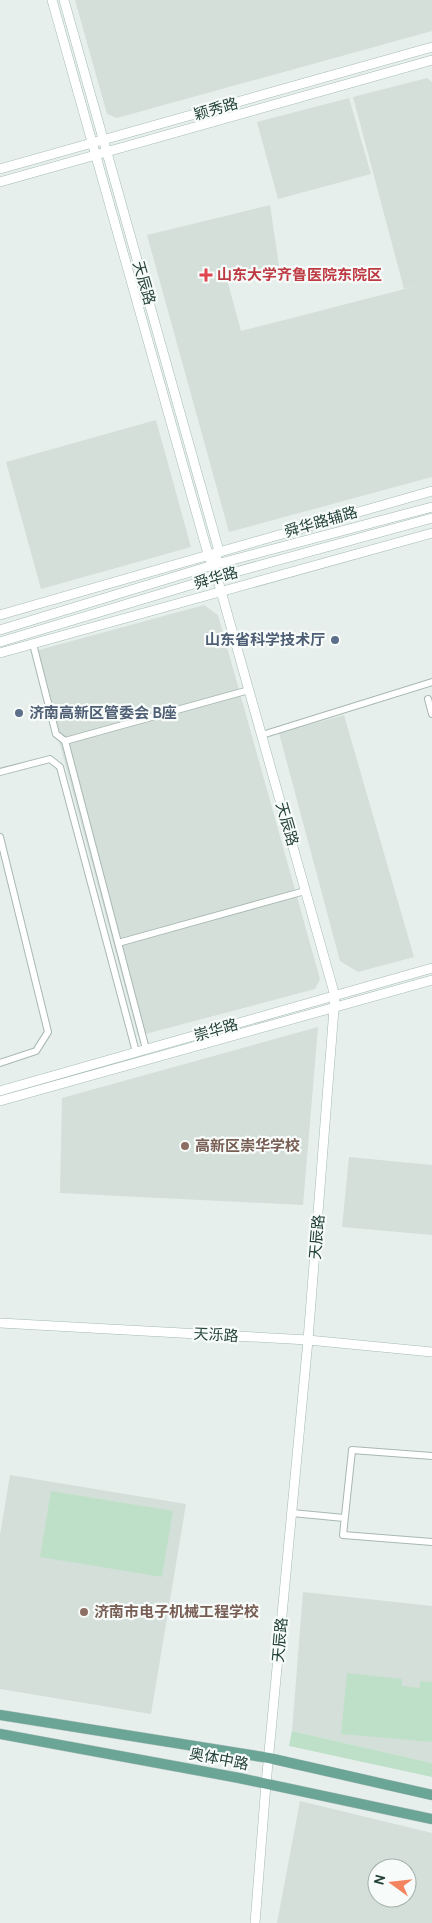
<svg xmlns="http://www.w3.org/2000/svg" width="432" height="1923" font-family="Cabin,'Noto Sans SC',sans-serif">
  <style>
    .built { fill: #d4dfda; fill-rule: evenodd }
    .green { fill: #bfe0c8 }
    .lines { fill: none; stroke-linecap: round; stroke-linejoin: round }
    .street-casing { stroke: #a8b8b2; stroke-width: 8 }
    .secondary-casing { stroke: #a4bbb3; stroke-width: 10 }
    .primary-casing { stroke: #c2cac8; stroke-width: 11 }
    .street { stroke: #fff; stroke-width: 6 }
    .secondary { stroke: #fff; stroke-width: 9 }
    .primary { stroke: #6aa596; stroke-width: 10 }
    .health-dot { fill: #e0444e; stroke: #f7fbf9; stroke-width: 2 }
    .service-dot { fill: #5c6f8a; stroke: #f7fbf9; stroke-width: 2 }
    .education-dot { fill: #8d6e63; stroke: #f7fbf9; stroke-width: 2 }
    .labels { text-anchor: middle; stroke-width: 4.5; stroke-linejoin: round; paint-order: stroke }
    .street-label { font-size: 15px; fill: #24423a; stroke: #f7fbf9 }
    .health-label { font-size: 15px; font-weight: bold; fill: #be3a42; stroke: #f7fbf9; text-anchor: start }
    .service-label { font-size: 15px; font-weight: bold; fill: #4e5e75; stroke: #f7fbf9; text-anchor: end }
    .education-label { font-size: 15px; font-weight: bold; fill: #785e54; stroke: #f7fbf9; text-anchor: start }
  </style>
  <rect width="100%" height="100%" fill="#e6efeb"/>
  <path class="built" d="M75,0H432V31L117,118L107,114Z
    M427,78L432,82V282L404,289L353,97Z
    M349,98L371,174L278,199L257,122Z
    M270,205L279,266L228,283L241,331L432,282V477L229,532L147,235Z
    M156,420L191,547L41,589L6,462Z
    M204,605L218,615L320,979L315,989L138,1036L35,651Z
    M344,715L414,957L358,972L340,961L279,733Z
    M318,1027L303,1205L60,1193L62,1098Z
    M349,1157L432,1165V1235L342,1227Z
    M10,1475L186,1504L151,1714L0,1689V1535Z
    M303,1592L432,1606V1763L292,1731Z
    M300,1801L432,1833V1923H277ZM377,1868H407V1898H377Z"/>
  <path class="green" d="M51,1491L173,1511L162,1577L40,1557Z
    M347,1673L402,1679V1686L420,1688V1681L432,1682V1742L341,1734Z
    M292,1731L432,1763V1777L289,1746Z"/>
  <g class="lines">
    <defs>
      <path id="street" d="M33,644L56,734L65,741
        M428,699L432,714
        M262,735L432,682
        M0,772L50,759L60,767L136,1052
        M0,837L48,1032L36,1051L0,1063
        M118,943L305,891
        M146,1049L65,741L249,690
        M432,1456L352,1450L343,1535L432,1542
        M292,1513L344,1518"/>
      <path id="secondary" d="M52,0L208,554L217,577L335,996L308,1340L266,1784L255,1923
        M64,0L219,551L213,565
        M0,169L432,47
        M0,182L432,60
        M0,615L432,491
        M0,630L213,565L432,507
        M0,642L217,577L432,518
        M0,653L432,533
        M0,1091L432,968
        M0,1101L432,980
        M0,1323L308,1340L432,1352"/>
      <path id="primary" d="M0,1715L269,1758L432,1795
        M0,1734L239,1778L432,1819"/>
    </defs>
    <use href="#street" class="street-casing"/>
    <use href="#secondary" class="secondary-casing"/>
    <use href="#primary" class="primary-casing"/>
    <use href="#street" class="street"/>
    <use href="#secondary" class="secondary"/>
    <use href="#primary" class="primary"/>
  </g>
  <path class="health-dot" d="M203.5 267.5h5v5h5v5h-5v5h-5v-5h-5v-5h5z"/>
  <g class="service-dot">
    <circle cx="335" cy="640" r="5"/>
    <circle cx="19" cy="713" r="5"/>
  </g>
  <g class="education-dot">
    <circle cx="185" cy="1146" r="5"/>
    <circle cx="84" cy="1612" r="5"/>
  </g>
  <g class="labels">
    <g class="street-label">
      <text transform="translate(216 109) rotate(-16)" y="5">颖秀路</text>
      <text transform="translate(144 283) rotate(74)" y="5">天辰路</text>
      <text transform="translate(321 522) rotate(-16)" y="5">舜华路辅路</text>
      <text transform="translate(216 578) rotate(-16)" y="5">舜华路</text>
      <text transform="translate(287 824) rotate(74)" y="5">天辰路</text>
      <text transform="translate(216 1030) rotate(-16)" y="5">崇华路</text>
      <text transform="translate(317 1237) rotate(-85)" y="5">天辰路</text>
      <text transform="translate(216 1335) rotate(3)" y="5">天泺路</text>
      <text transform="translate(280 1640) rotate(-85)" y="5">天辰路</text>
      <text transform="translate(219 1759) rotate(11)" y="5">奥体中路</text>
    </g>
    <g class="health-label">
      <text x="217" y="280">山东大学齐鲁医院东院区</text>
    </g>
    <g class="service-label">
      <text x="325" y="645">山东省科学技术厅</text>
      <text x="29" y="718" text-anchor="start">济南高新区管委会 B座</text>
    </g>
    <g class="education-label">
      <text x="195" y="1151">高新区崇华学校</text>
      <text x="94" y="1617">济南市电子机械工程学校</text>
    </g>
  </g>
  <g transform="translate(392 1883) rotate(285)"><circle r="24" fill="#f7fbf9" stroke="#a3b1ad"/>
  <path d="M0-4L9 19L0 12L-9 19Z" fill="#f4845f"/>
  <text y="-8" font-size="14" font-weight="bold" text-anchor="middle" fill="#24423a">N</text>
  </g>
</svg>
